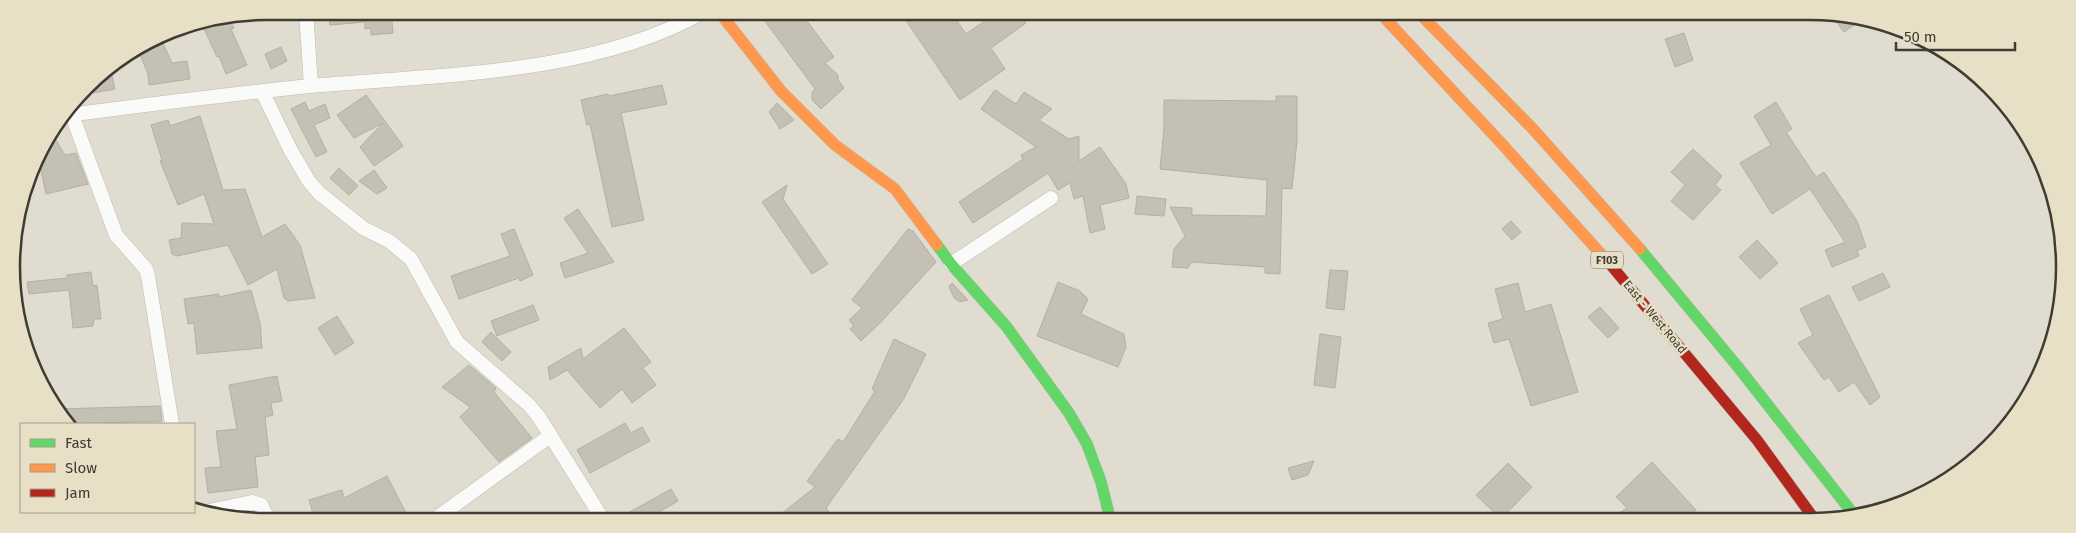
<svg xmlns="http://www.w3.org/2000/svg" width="2076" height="533" font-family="'Fira Sans',sans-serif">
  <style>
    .building { fill: #c5c0b4; stroke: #b3afa5 }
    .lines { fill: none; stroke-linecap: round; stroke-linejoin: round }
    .street-casing { stroke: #bebab0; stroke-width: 15 }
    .fast-casing { stroke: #bebab0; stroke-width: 12 }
    .slow-casing { stroke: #bebab0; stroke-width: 12 }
    .jam-casing { stroke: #bebab0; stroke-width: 12 }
    .street { stroke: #fafaf8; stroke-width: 14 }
    .fast { stroke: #63d668; stroke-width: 11 }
    .slow { stroke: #ff974d; stroke-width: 11 }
    .jam { stroke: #b3261e; stroke-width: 11 }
    .labels { text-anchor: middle; stroke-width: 5; stroke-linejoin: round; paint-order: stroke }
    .shield { fill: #e8dfc7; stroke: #726d5f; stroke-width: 1 }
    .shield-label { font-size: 11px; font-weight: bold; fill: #403c33 }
    .street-label { font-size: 12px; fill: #403c33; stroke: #e8dfc7 }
    .rim { fill: none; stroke: #403c33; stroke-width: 2.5 }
  </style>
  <rect width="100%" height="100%" fill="#e0dccf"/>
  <path class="building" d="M328,11L391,12L393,33L371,35V28L365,29V22L330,25Z
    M759,13H801L834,57L825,63L838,75V80L844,88L821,109L812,100V92L815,89Z
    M901,13H952L966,34L996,13L1019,14L1026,23L991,48L1005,69L960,100Z
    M1832,16H1859L1864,18L1844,32Z
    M229,19L234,28L231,29L247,65L226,74L219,56L217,57L202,24Z
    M1684,33L1693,60L1675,67L1665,39Z
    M161,39L172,63L187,61L190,79L149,85L148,74L138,50Z
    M281,47L287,61L271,69L265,54Z
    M112,76L115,89L93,93L91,83L95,79Z
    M662,85L667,104L621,113L644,220L612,227L590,124L587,125L581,100L608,94L609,96Z
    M995,90L1016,104L1024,92L1052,109L1039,120L1069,139L1079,136V161L1100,147L1126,184L1129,198L1100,205L1105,229L1090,233L1083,196L1074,199L1070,183L1058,190L1048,173L973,223L959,202L1023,159L1021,155L1036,147L981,109Z
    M366,95L403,146L374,166L360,147L383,123L354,138L337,115Z
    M1276,96H1297V141L1292,189L1282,188L1280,274L1265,273V267L1191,262L1188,268L1172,267L1174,249L1185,236L1170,207L1192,208V215L1266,216L1267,187V180L1160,169L1164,128V100L1276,101Z
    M305,102L309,111L325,104L330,118L314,125L327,152L316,157L291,109Z
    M1776,102L1792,129L1786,132L1816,177L1824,172L1857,221L1866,247L1857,251L1859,256L1832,267L1825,250L1845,242L1810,189L1772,214L1740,163L1771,145L1754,116Z
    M777,103L794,120L780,129L769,112Z
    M200,116L223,190L245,189L262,237L285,224L300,245L315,298L288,301L284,298L277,269L248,285L228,245L177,256L172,254L169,240L181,238L182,223L214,224L204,194L178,205L160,161L162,160L151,125L168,120L170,126Z
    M56,140L65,155L76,153L88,184L46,194L41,170L33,172L38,153L45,143Z
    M1693,149L1722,176L1715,185L1721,190L1693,220L1671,201L1685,185L1671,172Z
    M339,168L358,186L349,195L330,178Z
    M374,170L387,188L377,194L359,181Z
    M787,185L783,199L828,264L812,274L762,202Z
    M1137,196L1166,199L1164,216L1135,214Z
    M578,209L614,262L565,278L560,263L588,253L564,218Z
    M1511,221L1521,232L1512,240L1502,229Z
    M514,229L533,275L520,281L519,278L459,299L451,276L510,256L501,234Z
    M908,229L913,231L936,262L880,323L861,341L850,329L854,326L849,320L862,308L852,300Z
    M1757,240L1778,263L1760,279L1739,257Z
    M1330,270L1348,271L1344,310L1326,308Z
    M91,272L93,286L97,285L101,319H94L93,326L73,328L69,290L29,294L27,282L67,278V275Z
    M1883,273L1890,287L1859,301L1852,287Z
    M1058,282L1080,291L1088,299L1081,314L1124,334L1126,347L1118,367L1037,336Z
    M952,283L968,300L960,302L954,298L949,286Z
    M1518,283L1525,312L1551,304L1578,392L1531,406L1509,339L1494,343L1488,323L1503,319L1495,289Z
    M251,290L260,323L262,348L197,354L194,323L188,324L184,299L219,294V297Z
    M1829,295L1880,397L1870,405L1854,382L1839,392L1829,377L1824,380L1798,343L1813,335L1800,309Z
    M533,305L539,320L497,336L491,321Z
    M1600,307L1619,328L1608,338L1588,317Z
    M337,316L354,343L335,355L318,328Z
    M624,328L651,362L643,368L656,385L632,403L622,389L600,408L567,370L550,380L548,367L581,348L583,359Z
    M491,332L511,352L502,361L482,342Z
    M1320,334L1341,337L1335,388L1314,385Z
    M894,339L926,354L903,400L826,508L834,518H776L815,487L807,481L838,439L843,442L875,391L872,389Z
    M469,365L496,388L494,392L532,438L499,462L460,417L470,407L442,387Z
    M277,376L282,401L271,403L273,415L265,417L269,455L255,457L258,487L208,493L205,468L221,467L216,431L237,429L229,385Z
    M160,406L162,421L66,424L57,409Z
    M625,423L631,433L642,427L650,441L590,473L577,450Z
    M1314,461L1308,475L1292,480L1288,468Z
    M1652,462L1696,510L1687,519H1610L1627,508L1616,497Z
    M1508,463L1532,487L1501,519L1476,495Z
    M387,476L406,513L398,517H314L309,500L342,490L344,498Z
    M671,489L678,501L649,518H619Z"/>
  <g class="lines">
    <defs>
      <path id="street" d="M306,11L311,86
        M262,91L290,149L308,180L319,193L363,228L389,241L411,259L457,342L529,405L539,417L602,518
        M67,115C148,105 229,94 310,86C434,75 592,75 701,13
        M72,115L116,235L146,269L148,276L172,424
        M951,264L1051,198
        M204,512L252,502L261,505L267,517
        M438,517L550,436"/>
      <path id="fast" d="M937,245L951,264L1006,326L1069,413L1087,444L1101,482L1110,518
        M1640,249L1738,367L1855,516"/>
      <path id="slow" d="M720,13L781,91L835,145L895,189L937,245
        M1382,15L1502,144L1610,264
        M1421,15L1533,129L1640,249"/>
      <path id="jam" d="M1610,264L1757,440L1815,520"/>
    </defs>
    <use href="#street" class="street-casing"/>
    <use href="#fast" class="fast-casing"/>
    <use href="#slow" class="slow-casing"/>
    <use href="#jam" class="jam-casing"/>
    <use href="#street" class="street"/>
    <use href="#fast" class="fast"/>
    <use href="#slow" class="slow"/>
    <use href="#jam" class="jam"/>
  </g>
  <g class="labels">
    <rect class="shield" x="1591" y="251.5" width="32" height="17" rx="4"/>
    <g class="shield-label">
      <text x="1607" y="264">F103</text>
    </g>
    <g class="street-label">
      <text transform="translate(1655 317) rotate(50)" y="4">East - West Road</text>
    </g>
  </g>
  <path d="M0 0H2076V533H0ZM266 20H1810A246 246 0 0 1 2056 266V267A246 246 0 0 1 1810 513H266A246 246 0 0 1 20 267V266A246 246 0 0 1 266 20Z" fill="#e8dfc7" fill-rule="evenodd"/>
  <path class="rim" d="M266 20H1810A246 246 0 0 1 2056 266V267A246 246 0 0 1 1810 513H266A246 246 0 0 1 20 267V266A246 246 0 0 1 266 20Z"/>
  <rect x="20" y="423" width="175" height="90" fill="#e8dfc7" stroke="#a59e8c"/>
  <rect x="30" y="439" width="25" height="8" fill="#63d668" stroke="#a59e8c"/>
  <text x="65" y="448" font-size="15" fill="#403c33">Fast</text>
  <rect x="30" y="464" width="25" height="8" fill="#ff974d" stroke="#a59e8c"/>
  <text x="65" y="473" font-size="15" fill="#403c33">Slow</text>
  <rect x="30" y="489" width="25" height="8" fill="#b3261e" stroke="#a59e8c"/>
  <text x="65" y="498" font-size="15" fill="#403c33">Jam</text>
  <path d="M1896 42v8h119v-8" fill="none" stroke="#403c33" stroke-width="2.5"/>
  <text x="1904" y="42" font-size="15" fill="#403c33" stroke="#e8dfc7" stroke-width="4" paint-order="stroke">50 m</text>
</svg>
